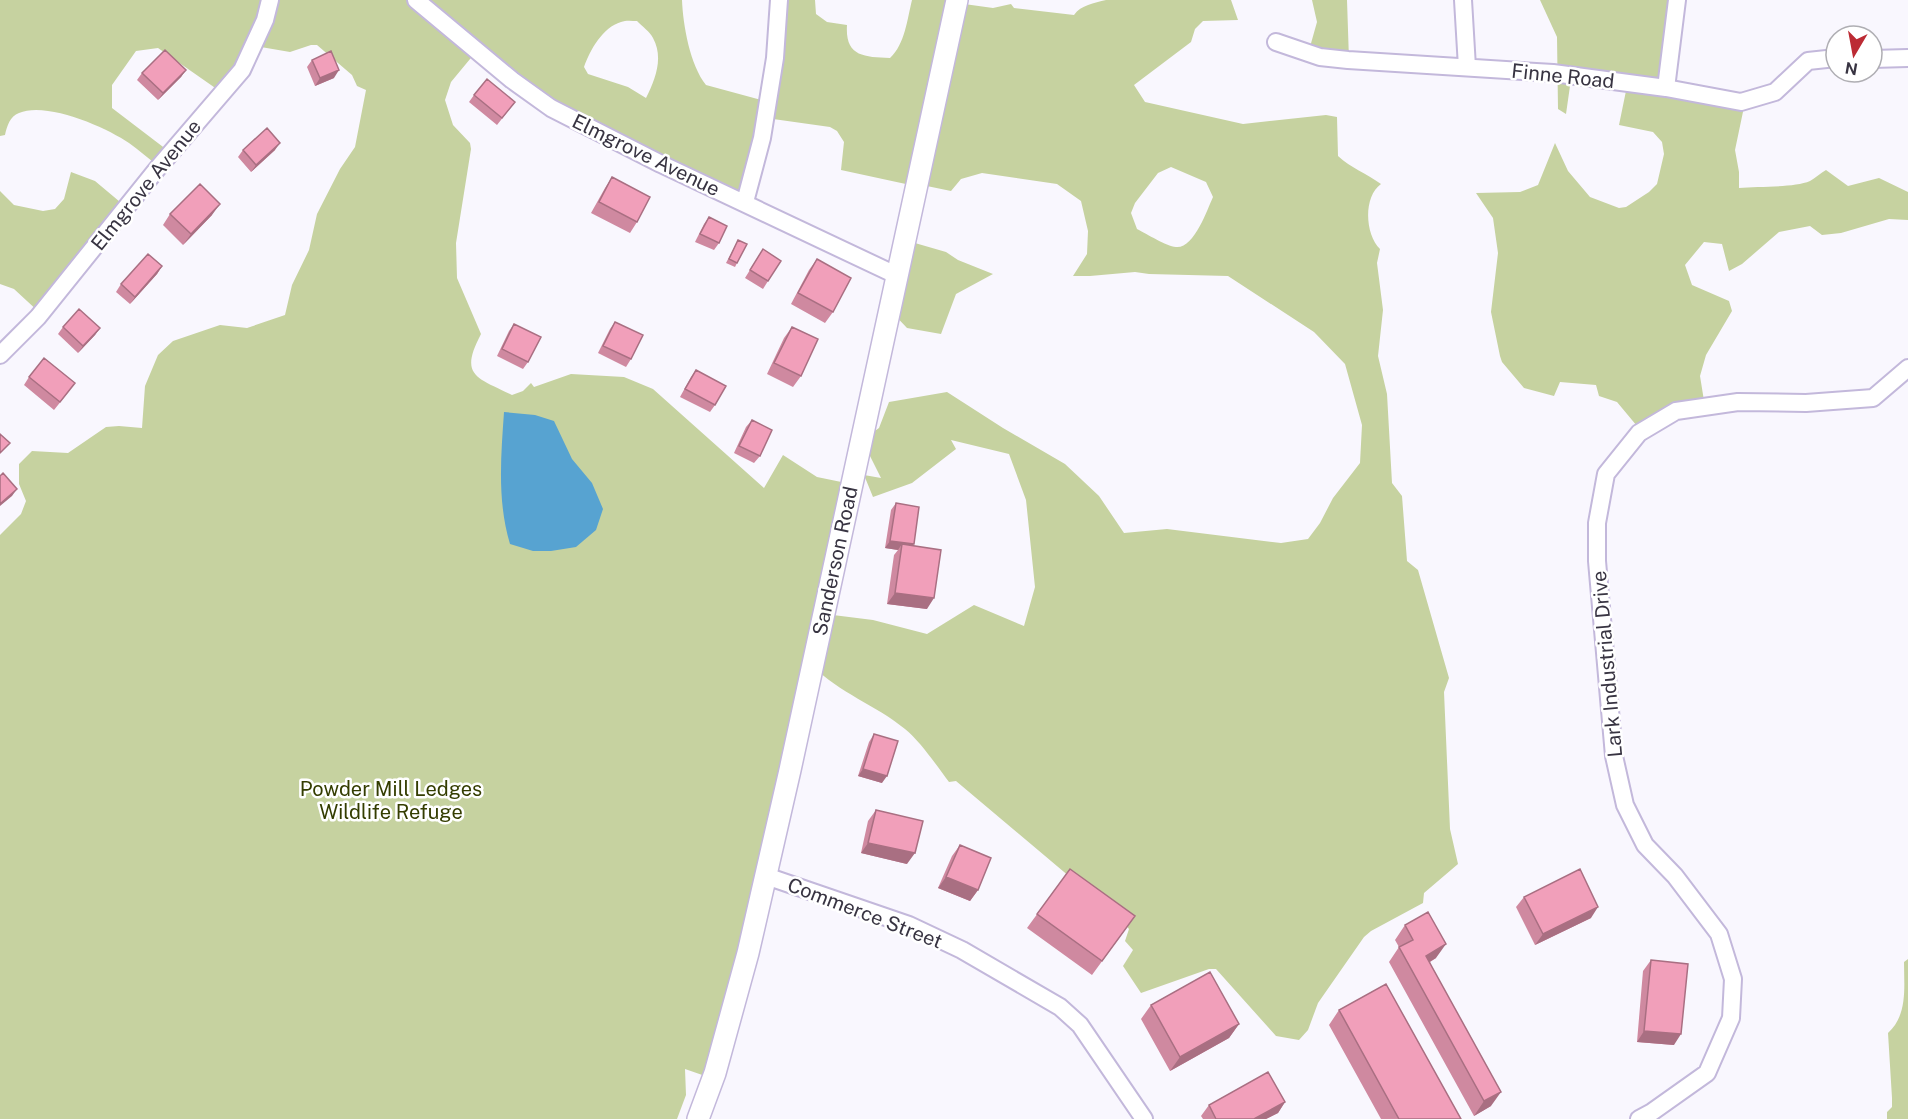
<svg xmlns="http://www.w3.org/2000/svg" width="1908" height="1119" font-family="'Public Sans',sans-serif">
  <style>
    .green { fill: #c6d2a0; fill-rule: evenodd }
    .water { fill: #57a3d1 }
    .lines { fill: none; stroke-linecap: round; stroke-linejoin: round }
    .minor-casing { stroke: #c3b8db; stroke-width: 20 }
    .major-casing { stroke: #c3b8db; stroke-width: 24 }
    .minor { stroke: #fff; stroke-width: 16 }
    .major { stroke: #fff; stroke-width: 21 }
    .wall { fill: #cf89a0 }
    .shaded-wall { fill: #a96f82 }
    .building { fill: #f19fba; stroke: #a96f82; stroke-width: 1.5 }
    .labels { text-anchor: middle; stroke-width: 5; stroke-linejoin: round; paint-order: stroke }
    .street-label { font-size: 20px; fill: #383442; stroke: #fff }
    .park-label { font-size: 20px; fill: #343d01; stroke: #fff }
  </style>
  <rect width="100%" height="100%" fill="#f9f7fe"/>
  <path class="green" d="M0,0H682C683,25 690,65 706,85L765,101L779,0H815L816,14L827,22L847,25C845,56 863,57 890,58C905,44 907,20 912,0H957V3L993,8L1011,4L1014,8L1074,15C1081,5 1094,3 1106,0H1231L1238,20L1203,21L1195,29L1191,42L1134,85L1145,102L1243,124L1326,115L1337,117L1338,156C1351,168 1366,173 1381,184C1363,197 1365,234 1380,249L1377,263L1383,310L1378,356L1387,394L1392,483L1402,496L1407,561L1418,570L1449,678L1444,692L1450,829L1458,864L1424,893L1423,903L1371,931L1364,937L1318,1003L1308,1030L1299,1040L1276,1036L1216,969H1209L1141,993L1123,966L1133,950L1125,941L1129,929L1121,920L956,781L949,782C937,766 920,741 905,729C876,705 839,693 813,666L711,1078L685,1069L686,1095L677,1119H0V535L21,514L26,501L19,484V464L32,451L68,453L106,427L119,426L142,428L145,386L158,355L173,341L220,325L247,328L285,315L292,285L309,250L317,214L340,169L355,147L366,90L357,86L352,75L317,45H311L290,52L255,46L221,92L158,48L136,51L112,85V108L171,153L158,166C148,158 139,150 129,143C106,127 46,101 19,113C10,116 7,126 5,135L0,136ZM637,21C642,26 650,32 653,38C664,58 655,80 646,98L628,87L588,74L584,67C590,50 603,27 621,22C626,20 632,21 637,21ZM475,53L673,171L745,202L766,118L830,127L837,131L844,142L841,170L915,186L922,185L951,191L961,179L982,173L1057,184L1081,201L1088,231L1087,254L1073,276H1090L1135,272L1149,274L1228,276L1314,332L1345,364L1362,425L1360,463L1333,498L1320,523L1308,539L1281,543L1167,529L1124,533L1099,496L1065,464L1003,428L947,392L889,402L879,428L862,440L881,478L864,475L873,497L912,483L956,449L951,440L1009,454L1026,500L1035,587L1024,626L974,605L927,634L873,620L825,614L851,484L817,477L783,455L764,488L653,389L624,377L571,374L534,387L531,383L523,391L512,395C476,377 459,376 481,334L457,278L456,243L471,149L470,143L453,125L445,100L451,82ZM1171,167L1206,182L1213,197C1207,210 1194,249 1176,247C1166,246 1147,234 1137,229L1131,213L1135,203L1158,173Z
    M1312,0H1347L1349,60L1308,54L1317,22Z
    M1540,0H1678L1666,89L1744,107L1735,150L1739,172V188C1758,186 1794,188 1810,181C1815,178 1821,173 1826,170L1848,186L1879,178L1908,192V220L1889,219L1841,233L1822,235L1810,226L1779,232L1742,264L1729,271L1722,244L1704,242L1685,265L1692,285L1729,301L1732,311L1706,355L1700,376L1705,407L1642,432L1617,402L1599,396L1596,385L1560,382L1554,396L1524,388L1502,362L1500,356L1491,312L1498,253L1493,218L1476,193L1520,192L1538,185L1555,143L1568,171L1590,197L1619,208L1626,207L1649,192L1657,184L1664,154L1662,142L1653,132L1619,125L1627,86L1571,79L1566,114L1558,109L1557,37Z
    M71,172L95,181L126,207L40,313L14,289L0,284V191L14,205L43,211L55,209L64,199Z
    M908,241L946,252L958,260L993,274L956,294L941,334L907,328L890,310Z
    M1908,959V1119H1887V1112L1892,1107V1098L1888,1033C1908,1015 1904,987 1904,962Z"/>
  <path class="water" d="M504,412L535,415L554,421L572,459L592,483L603,509L596,530L576,547L551,551H533L510,544C497,501 501,456 504,412Z"/>
  <g class="lines">
    <defs>
      <path id="minor" d="M416,0L512,80L551,108L661,164L898,276
        M1463,0L1467,67
        M1276,42L1320,57L1348,60L1553,73L1666,88L1741,102L1775,92L1808,61L1836,58
        M1872,59L1908,58
        M1666,88L1677,0
        M745,202L762,138L775,58L779,0
        M0,355L38,317L157,169L242,70L265,20L270,0
        M766,876L909,925L962,950L1060,1007L1080,1025L1144,1119
        M1639,1119L1652,1112L1707,1073L1731,1018L1733,979L1719,934L1675,876L1645,845L1625,805L1614,756L1597,561V523L1606,474L1639,433L1676,411L1738,402L1806,403L1873,398L1908,368"/>
      <path id="major" d="M698,1119L715,1073L748,953L790,770L957,0"/>
    </defs>
    <use href="#minor" class="minor-casing"/>
    <use href="#major" class="major-casing"/>
    <use href="#minor" class="minor"/>
    <use href="#major" class="major"/>
  </g>
  <path class="wall" d="M312,60L334,78L315,86L307,67Z
    M186,70L181,77L158,100L137,80L142,73Z
    M474,95L515,102L497,125L469,102Z
    M243,150H275L251,172L238,157Z
    M612,177L637,222L630,233L591,213L605,188Z
    M170,214L212,215L183,245L163,225Z
    M709,217L719,243L714,250L695,242L704,224Z
    M738,240L737,263L735,267L726,263Z
    M763,249L768,281L763,289L745,278Z
    M817,259L833,312L825,323L791,304L809,270Z
    M162,266L157,274L130,304L116,292L121,284Z
    M615,322L631,359L626,367L598,353L610,329Z
    M514,324L528,362L523,369L497,356L509,331Z
    M63,327L100,328L95,335L78,353L58,334Z
    M792,327L801,376L793,387L767,374L784,338Z
    M696,370L715,405L710,412L680,397L691,377Z
    M29,377L70,390L54,410L24,385Z
    M752,420L760,456L754,463L734,453L746,427Z
    M896,503L912,546L927,609L887,604L894,555L898,550L885,548L891,510Z
    M874,734L882,783L858,776L869,742Z
    M876,810L907,864L861,853L868,821Z
    M960,845L978,890L970,901L938,888L952,856Z
    M1070,869L1135,916L1092,975L1027,928Z
    M1524,897L1591,918L1535,945L1516,907Z
    M1405,925L1436,958L1430,962L1491,1106L1474,1116L1389,962L1399,947L1395,940Z
    M1651,960L1674,1045L1637,1042L1643,971Z
    M1151,1005L1239,1024L1229,1038L1170,1071L1141,1019Z
    M1339,1010L1461,1119H1381L1329,1025Z
    M1285,1102L1278,1113L1266,1119H1203L1201,1116L1209,1105Z"/>
  <path class="shaded-wall" d="M186,70L181,77L158,100L163,93Z
    M339,70L334,78L315,86L320,78Z
    M280,143L275,150L251,172L256,165Z
    M220,204L212,215L183,245L191,234Z
    M162,266L157,274L130,304L135,297Z
    M100,328L95,335L78,353L83,346Z
    M17,489L12,496L0,506V504Z
    M890,541L914,544L908,552L902,544L898,550L885,548Z
    M895,593L934,598L927,609L887,604Z
    M863,769L887,776L882,783L858,776Z
    M868,843L915,853L907,864L861,853Z
    M946,877L978,890L970,901L938,888Z
    M1598,907L1591,918L1535,945L1543,934Z
    M1446,944L1436,958L1416,970L1426,956Z
    M1239,1024L1229,1038L1170,1071L1180,1057Z
    M1644,1031L1681,1034L1674,1045L1637,1042Z
    M1501,1092L1491,1106L1474,1116L1484,1101Z
    M1285,1102L1278,1113L1266,1119H1254Z"/>
  <path class="building" d="M165,50L186,70L163,93L142,73Z
    M331,51L339,70L320,78L312,60Z
    M487,79L515,102L502,118L474,95Z
    M267,128L280,143L256,165L243,150Z
    M612,177L650,197L637,222L599,202Z
    M200,184L220,204L191,234L170,214Z
    M709,217L727,226L719,243L700,234Z
    M738,240L747,244L737,263L729,259Z
    M763,249L781,261L768,281L750,270Z
    M148,254L162,266L135,297L121,284Z
    M817,259L851,278L833,312L798,293Z
    M79,309L100,328L83,346L63,327Z
    M615,322L643,335L631,359L603,346Z
    M514,324L541,337L528,362L502,349Z
    M792,327L818,339L801,376L774,363Z
    M44,358L75,383L60,402L29,377Z
    M696,370L726,386L715,405L685,389Z
    M752,420L772,430L760,456L739,446Z
    M0,434L10,443L0,453Z
    M3,473L17,489L0,504V476Z
    M896,503L919,507L914,544L890,541Z
    M902,544L941,550L934,598L895,593Z
    M874,734L898,741L887,776L863,769Z
    M876,810L923,821L915,853L868,843Z
    M960,845L991,858L978,890L946,877Z
    M1070,869L1135,916L1102,961L1037,914Z
    M1580,869L1598,907L1543,934L1524,897Z
    M1428,912L1446,944L1426,956L1501,1092L1484,1101L1399,947L1413,940L1405,925Z
    M1651,960L1688,964L1681,1034L1644,1031Z
    M1210,972L1239,1024L1180,1057L1151,1005Z
    M1386,984L1461,1119H1399L1339,1010Z
    M1268,1072L1285,1102L1254,1119H1216L1209,1105Z"/>
  <g class="labels">
    <g class="street-label">
      <text transform="translate(1563 76) rotate(6)" y="7">Finne Road</text>
      <text transform="translate(646 155) rotate(26)" y="7">Elmgrove Avenue</text>
      <text transform="translate(146 185) rotate(-51)" y="7">Elmgrove Avenue</text>
      <text transform="translate(835 561) rotate(-78)" y="7">Sanderson Road</text>
      <text transform="translate(1607 664) rotate(-95)" y="7">Lark Industrial Drive</text>
      <text transform="translate(865 913) rotate(21)" y="7">Commerce Street</text>
    </g>
    <g class="park-label">
      <text x="391" y="796">Powder Mill Ledges<tspan x="391" dy="23">Wildlife Refuge</tspan></text>
    </g>
  </g>
  <g transform="translate(1854 54) rotate(190)"><circle r="28" fill="#ffffff" stroke="#afaeb3" stroke-width="1.5"/>
  <path d="M0-4.5L10 22L0 15L-10 22Z" fill="#bc2b34"/>
  <text y="-9" font-size="16" font-weight="bold" text-anchor="middle" fill="#383442">N</text>
  </g>
</svg>
